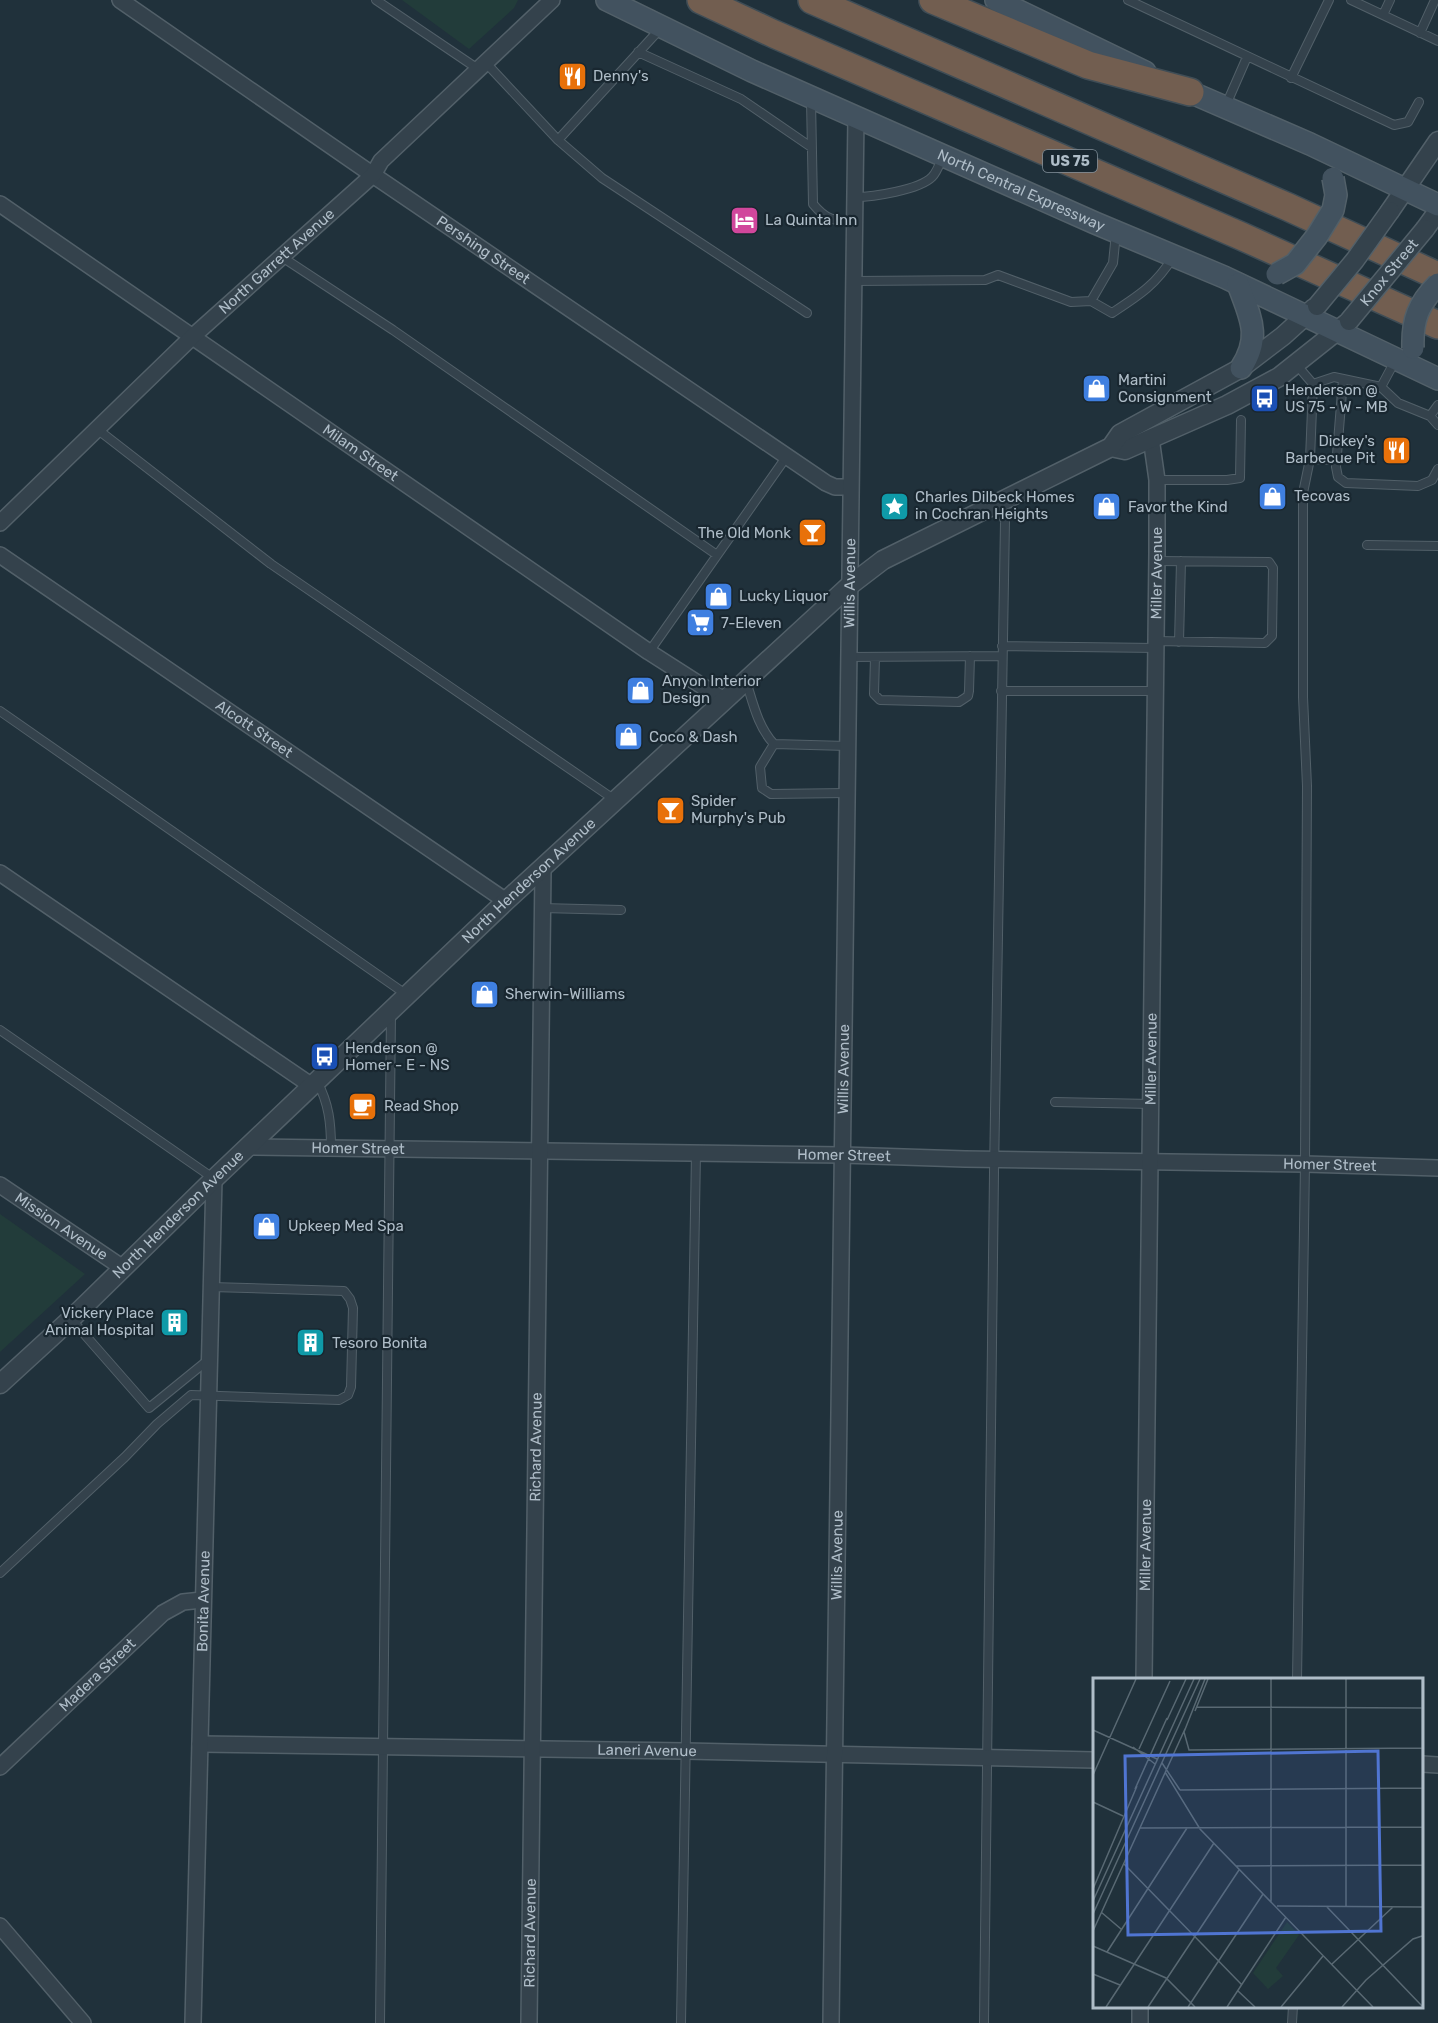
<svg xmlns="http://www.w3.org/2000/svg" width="1438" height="2023" font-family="Rubik,sans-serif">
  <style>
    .green { fill: #223c3a }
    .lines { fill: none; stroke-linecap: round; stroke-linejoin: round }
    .service-casing { stroke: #526069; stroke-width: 10 }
    .minor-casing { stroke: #526069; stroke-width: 18 }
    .tertiary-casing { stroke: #526069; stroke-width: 21 }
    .secondary-casing { stroke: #526069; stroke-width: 24 }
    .motorway-casing { stroke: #3f4d56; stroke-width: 30 }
    .service { stroke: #34424c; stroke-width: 8 }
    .minor { stroke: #34424c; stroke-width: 15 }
    .tertiary { stroke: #34424c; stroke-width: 18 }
    .secondary { stroke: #42525f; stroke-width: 21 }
    .motorway { stroke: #725e50; stroke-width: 27 }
    .tertiary-bridge-casing { stroke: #526069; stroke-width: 21; stroke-linecap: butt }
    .secondary-bridge-casing { stroke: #526069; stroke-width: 24; stroke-linecap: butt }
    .tertiary-bridge { stroke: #34424c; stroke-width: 18 }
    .secondary-bridge { stroke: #42525f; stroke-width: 21 }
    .labels { text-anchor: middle; stroke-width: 4.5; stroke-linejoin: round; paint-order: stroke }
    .shield { fill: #192730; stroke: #82909a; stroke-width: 1.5 }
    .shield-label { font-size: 14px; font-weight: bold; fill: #afbdc8 }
    .poi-label { font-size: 15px; fill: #afbdc8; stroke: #192730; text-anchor: start }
    .street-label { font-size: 15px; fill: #afbdc8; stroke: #192730 }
    .inset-road { fill: none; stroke: #596973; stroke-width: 1.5 }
    .view { fill: #5075d2; fill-opacity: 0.15; stroke: #5075d2; stroke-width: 3 }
    .inset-edge { fill: none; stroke: #afbdc8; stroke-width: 3 }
  </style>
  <rect width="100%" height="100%" fill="#20313b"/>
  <path class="green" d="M402,0H518L514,8L469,49Z
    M0,1214L85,1274L0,1352Z"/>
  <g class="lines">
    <defs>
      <path id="service" d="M376,0L478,69
        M1128,0L1394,125L1408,122L1419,102
        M1351,0L1438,41
        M1383,15L1390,0
        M1420,33L1435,0
        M638,52L741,99L811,147
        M486,63L558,140L660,29
        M1291,78L1329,0
        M811,100L813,204C826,220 834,221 854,221
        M1226,105L1247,57
        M558,140L602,178L807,313
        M855,197C873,197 919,190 932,177C937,172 940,163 943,156
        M282,257L393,330L717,555
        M854,281L985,280L998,275L1071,302L1091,301L1113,263L1116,233
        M1091,301L1112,313C1138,296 1156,285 1173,257
        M1295,363L1313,384L1310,459L1303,493V697L1307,786L1305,1164L1297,1680
        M1343,379L1336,467L1338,477L1346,483L1418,486L1432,480L1438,469
        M1313,384L1334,377L1381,387L1398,403L1430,416L1438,425
        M1381,387L1396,359
        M1430,416L1438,405
        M97,429L271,564L615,800
        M1310,459L1337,460
        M1157,480H1227L1240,478L1241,420
        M1367,545L1438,546
        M1156,641L1265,643L1272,636L1273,568L1269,562L1156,561
        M1179,642L1181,561
        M1002,646L1156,648
        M649,652L787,456
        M848,657L1001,656
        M875,657L874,694L880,700L959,702L968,696L969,691L970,656
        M746,681C753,703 758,727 774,744L847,746
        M1001,691H1155
        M0,711L407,995
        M774,744L760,767L762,788L771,794L846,793
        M542,908L621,910
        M0,1030L213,1178
        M317,1081C329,1104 331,1123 331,1148
        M1055,1102L1151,1104
        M71,1319L149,1408L208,1360
        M0,1573L125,1457L157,1424L191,1395L339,1400L348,1395L351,1387L353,1308L350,1299L344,1291L211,1287
        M380,2023L391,1013
        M681,2023L696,1153
        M984,2023L994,1173L1005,521L997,503
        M1292,2023L1293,2006"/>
      <g id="minor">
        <path id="s1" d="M120,0L373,175L826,483L835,487H850"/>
        <path id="s2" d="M0,204L649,652L724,700"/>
        <path id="s3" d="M0,523L192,337L373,175L381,161L552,0"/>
        <path id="s4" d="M0,555L506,901"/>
        <path d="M0,873L312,1086"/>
        <path id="s5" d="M248,1147L843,1155L965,1159L1305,1164L1438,1168"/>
        <path id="s6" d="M0,1185L123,1268"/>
        <path id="s7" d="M1144,1680L1157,553V480L1151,438"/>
        <path id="s8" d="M200,1744L686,1751L1094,1760"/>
        <path d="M1422,1764L1438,1765"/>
        <path id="s9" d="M0,1767L163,1613L183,1602L202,1600"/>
        <path d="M0,1926L83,2023"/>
        <path id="s10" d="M193,2023L214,1179"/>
        <path id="s11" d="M529,2023L543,870"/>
        <path id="s12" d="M831,2023L856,116"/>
        <path d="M1140,2023V2006"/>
      </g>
      <g id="tertiary">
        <path d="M1390,211L1438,141"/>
        <path d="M1425,229L1438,211"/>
        <path d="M1111,447L1125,450L1227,405L1279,377L1347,323"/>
        <path id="s13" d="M0,1384L71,1319L214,1179L506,901L849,586L883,560L1111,447L1120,434L1241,368L1283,336L1314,308"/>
      </g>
      <g id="secondary">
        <path id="s14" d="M607,0L752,71L1095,223L1224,277L1438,379"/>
        <path d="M996,0L1145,72"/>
        <path d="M1176,86L1310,144L1438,205"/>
        <path d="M1238,284C1250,317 1262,336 1241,368"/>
      </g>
      <path id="motorway" d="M701,0L774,34L1241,236L1438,325
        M812,0L1288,207L1438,276
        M933,0L1088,65L1190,92"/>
    </defs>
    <use href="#service" class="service-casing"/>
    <use href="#minor" class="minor-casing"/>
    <use href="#tertiary" class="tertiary-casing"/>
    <use href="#secondary" class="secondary-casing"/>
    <use href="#motorway" class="motorway-casing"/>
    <use href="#service" class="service"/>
    <use href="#minor" class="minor"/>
    <use href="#tertiary" class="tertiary"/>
    <use href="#secondary" class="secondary"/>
    <use href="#motorway" class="motorway"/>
    <defs>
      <g id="tertiary-bridge">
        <path d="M1317,306L1355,260L1390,211"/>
        <path id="s15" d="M1349,321L1425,229"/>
      </g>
      <path id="secondary-bridge" d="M1277,274L1295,264L1317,236L1333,210L1336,195L1333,178
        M1413,348C1412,320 1418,304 1438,284"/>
    </defs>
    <use href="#tertiary-bridge" class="tertiary-bridge-casing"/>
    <use href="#secondary-bridge" class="secondary-bridge-casing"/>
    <use href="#tertiary-bridge" class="tertiary-bridge"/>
    <use href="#secondary-bridge" class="secondary-bridge"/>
  </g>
  <defs>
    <symbol id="restaurant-square" viewBox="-11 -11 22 22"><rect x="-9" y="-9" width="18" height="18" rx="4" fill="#e8710a" stroke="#192730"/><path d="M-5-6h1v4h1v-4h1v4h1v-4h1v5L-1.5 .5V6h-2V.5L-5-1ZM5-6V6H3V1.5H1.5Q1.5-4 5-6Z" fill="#fff"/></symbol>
    <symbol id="hotel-square" viewBox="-11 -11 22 22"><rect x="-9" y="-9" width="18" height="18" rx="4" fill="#d1479c" stroke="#192730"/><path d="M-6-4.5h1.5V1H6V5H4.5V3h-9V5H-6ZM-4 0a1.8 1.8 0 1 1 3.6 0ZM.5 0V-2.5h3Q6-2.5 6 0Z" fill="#fff"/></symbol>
    <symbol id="shop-square" viewBox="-11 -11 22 22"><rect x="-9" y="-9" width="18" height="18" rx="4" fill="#3f7fe0" stroke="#192730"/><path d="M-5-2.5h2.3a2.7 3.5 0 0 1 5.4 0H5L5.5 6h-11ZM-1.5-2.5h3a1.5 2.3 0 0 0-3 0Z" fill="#fff"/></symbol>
    <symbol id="bus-square" viewBox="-11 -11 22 22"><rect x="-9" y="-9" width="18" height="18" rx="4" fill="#1a4fb4" stroke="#192730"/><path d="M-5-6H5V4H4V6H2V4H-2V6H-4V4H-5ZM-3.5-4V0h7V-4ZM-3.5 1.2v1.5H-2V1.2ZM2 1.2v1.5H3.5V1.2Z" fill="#fff"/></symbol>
    <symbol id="sight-square" viewBox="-11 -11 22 22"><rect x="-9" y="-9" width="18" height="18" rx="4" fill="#0f9aa8" stroke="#192730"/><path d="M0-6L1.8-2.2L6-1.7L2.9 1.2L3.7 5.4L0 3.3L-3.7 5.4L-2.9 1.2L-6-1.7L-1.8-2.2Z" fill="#fff"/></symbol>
    <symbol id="bar-square" viewBox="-11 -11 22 22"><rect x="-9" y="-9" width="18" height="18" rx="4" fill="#e8710a" stroke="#192730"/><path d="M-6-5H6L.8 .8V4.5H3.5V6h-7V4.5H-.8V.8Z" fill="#fff"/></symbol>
    <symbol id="supermarket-square" viewBox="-11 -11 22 22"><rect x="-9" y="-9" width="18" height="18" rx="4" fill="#3f7fe0" stroke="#192730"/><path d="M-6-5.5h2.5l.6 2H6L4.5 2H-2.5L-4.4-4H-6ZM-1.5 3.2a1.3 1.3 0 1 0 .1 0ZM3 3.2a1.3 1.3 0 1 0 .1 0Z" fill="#fff"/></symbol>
    <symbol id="cafe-square" viewBox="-11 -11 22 22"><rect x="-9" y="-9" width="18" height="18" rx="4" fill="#e8710a" stroke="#192730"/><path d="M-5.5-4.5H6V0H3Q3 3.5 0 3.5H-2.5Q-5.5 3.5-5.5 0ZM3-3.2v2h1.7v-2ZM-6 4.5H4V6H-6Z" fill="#fff"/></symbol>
    <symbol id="building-square" viewBox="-11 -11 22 22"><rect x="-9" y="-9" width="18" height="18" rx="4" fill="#0f9aa8" stroke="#192730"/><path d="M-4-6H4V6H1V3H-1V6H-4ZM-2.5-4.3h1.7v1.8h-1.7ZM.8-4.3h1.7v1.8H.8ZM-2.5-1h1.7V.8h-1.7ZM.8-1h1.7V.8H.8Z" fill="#fff"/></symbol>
  </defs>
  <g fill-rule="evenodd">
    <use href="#restaurant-square" x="556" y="60" width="33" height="33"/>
    <use href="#hotel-square" x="728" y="204" width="33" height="33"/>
    <use href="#shop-square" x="1080" y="372" width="33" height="33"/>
    <use href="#bus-square" x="1248" y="382" width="33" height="33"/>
    <use href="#restaurant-square" x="1380" y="434" width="33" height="33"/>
    <use href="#shop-square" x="1256" y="480" width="33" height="33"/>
    <use href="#sight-square" x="878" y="490" width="33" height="33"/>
    <use href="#shop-square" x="1090" y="490" width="33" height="33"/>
    <use href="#bar-square" x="796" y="516" width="33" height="33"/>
    <use href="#shop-square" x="702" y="580" width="33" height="33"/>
    <use href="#supermarket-square" x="684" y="606" width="33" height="33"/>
    <use href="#shop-square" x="624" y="674" width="33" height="33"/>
    <use href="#shop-square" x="612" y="720" width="33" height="33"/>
    <use href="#bar-square" x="654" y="794" width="33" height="33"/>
    <use href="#shop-square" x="468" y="978" width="33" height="33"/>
    <use href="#bus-square" x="308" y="1040" width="33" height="33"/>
    <use href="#cafe-square" x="346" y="1090" width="33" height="33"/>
    <use href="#shop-square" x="250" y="1210" width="33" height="33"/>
    <use href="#building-square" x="158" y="1306" width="33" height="33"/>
    <use href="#building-square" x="294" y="1326" width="33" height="33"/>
  </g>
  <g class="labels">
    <rect class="shield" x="1043" y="150" width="54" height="22" rx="4.5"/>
    <g class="shield-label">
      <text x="1070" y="166">US 75</text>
    </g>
    <g class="poi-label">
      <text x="593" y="81">Denny's</text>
      <text x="765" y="225">La Quinta Inn</text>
      <text x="1118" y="385">Martini<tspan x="1118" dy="17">Consignment</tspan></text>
      <text x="1285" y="395">Henderson @<tspan x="1285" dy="17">US 75 - W - MB</tspan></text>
      <text x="1375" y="446" text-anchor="end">Dickey's<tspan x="1375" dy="17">Barbecue Pit</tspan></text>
      <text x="1294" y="501">Tecovas</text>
      <text x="915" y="502">Charles Dilbeck Homes<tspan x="915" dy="17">in Cochran Heights</tspan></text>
      <text x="1128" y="512">Favor the Kind</text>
      <text x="791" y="538" text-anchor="end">The Old Monk</text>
      <text x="739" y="601">Lucky Liquor</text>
      <text x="721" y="628">7-Eleven</text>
      <text x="662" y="686">Anyon Interior<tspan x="662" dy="17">Design</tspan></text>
      <text x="649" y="742">Coco &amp; Dash</text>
      <text x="691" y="806">Spider<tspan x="691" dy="17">Murphy's Pub</tspan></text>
      <text x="505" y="999">Sherwin-Williams</text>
      <text x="345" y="1053">Henderson @<tspan x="345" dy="17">Homer - E - NS</tspan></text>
      <text x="384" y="1111">Read Shop</text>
      <text x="288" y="1231">Upkeep Med Spa</text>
      <text x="154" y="1318" text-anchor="end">Vickery Place<tspan x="154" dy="17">Animal Hospital</tspan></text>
      <text x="332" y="1348">Tesoro Bonita</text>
    </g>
    <g class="street-label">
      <text dy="5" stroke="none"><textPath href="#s14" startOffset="456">North Central Expressway</textPath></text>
      <text dy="5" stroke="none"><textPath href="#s1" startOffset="441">Pershing Street</textPath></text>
      <text dy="5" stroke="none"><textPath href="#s3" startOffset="381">North Garrett Avenue</textPath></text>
      <text dy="5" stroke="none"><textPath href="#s15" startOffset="63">Knox Street</textPath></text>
      <text dy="5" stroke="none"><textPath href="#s2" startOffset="438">Milam Street</textPath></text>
      <text dy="5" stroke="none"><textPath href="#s7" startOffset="1107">Miller Avenue</textPath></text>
      <text dy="5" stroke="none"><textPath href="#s12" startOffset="1440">Willis Avenue</textPath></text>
      <text dy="5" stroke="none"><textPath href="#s4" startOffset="308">Alcott Street</textPath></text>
      <text dy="5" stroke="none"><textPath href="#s13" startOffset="730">North Henderson Avenue</textPath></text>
      <text dy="5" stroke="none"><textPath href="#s7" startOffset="621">Miller Avenue</textPath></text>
      <text dy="5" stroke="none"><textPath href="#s12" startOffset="954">Willis Avenue</textPath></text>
      <text dy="5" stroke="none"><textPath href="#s5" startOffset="110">Homer Street</textPath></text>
      <text dy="5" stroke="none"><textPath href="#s5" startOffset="596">Homer Street</textPath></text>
      <text dy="5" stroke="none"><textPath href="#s5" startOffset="1082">Homer Street</textPath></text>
      <text dy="5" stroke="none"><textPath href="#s13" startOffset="246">North Henderson Avenue</textPath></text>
      <text dy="5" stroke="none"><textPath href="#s6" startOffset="74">Mission Avenue</textPath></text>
      <text dy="5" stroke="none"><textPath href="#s11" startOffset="576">Richard Avenue</textPath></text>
      <text dy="5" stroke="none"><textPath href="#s7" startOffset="135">Miller Avenue</textPath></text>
      <text dy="5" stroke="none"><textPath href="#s12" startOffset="468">Willis Avenue</textPath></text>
      <text dy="5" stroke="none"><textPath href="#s10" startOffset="422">Bonita Avenue</textPath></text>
      <text dy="5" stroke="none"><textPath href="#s9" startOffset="134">Madera Street</textPath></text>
      <text dy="5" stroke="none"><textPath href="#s8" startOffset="447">Laneri Avenue</textPath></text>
      <text dy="5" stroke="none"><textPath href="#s11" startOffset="90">Richard Avenue</textPath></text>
    </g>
  </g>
  <g transform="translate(1093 1678)">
    <rect width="330" height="330" fill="#20313b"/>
    <path d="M194,244L206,257L183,290L190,298L175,311L160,295Z" fill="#223c3a"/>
    <path class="inset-road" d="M178,1V224M329,1L330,329M104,29L329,30M102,33L115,1M74,42L93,1M0,52L64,81M91,54L96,72L329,70M91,54L112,1M40,69L62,86M46,71L77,3M69,85L87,112M72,94L107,151L280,329M0,97L43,1M42,111L74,40M87,112L330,110M0,124L30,138M47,150L330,149M31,186L149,307M143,188L330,187M0,211L44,108M0,223L101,1M184,228L330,229M234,229L329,328M253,229V1M8,234L28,251M0,236L107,1M0,253L92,51M0,268L73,300L102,329M14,274L94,150M239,286L300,229M0,296L27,307M145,313L162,329M13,329L121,165M55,329L146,192M95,329L170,216M134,329L193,239M188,329L230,278M249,329L273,302L320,261L329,258"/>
    <path class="view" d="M285,73L288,253L35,257L32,78Z"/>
    <rect width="330" height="330" class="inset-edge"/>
  </g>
</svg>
